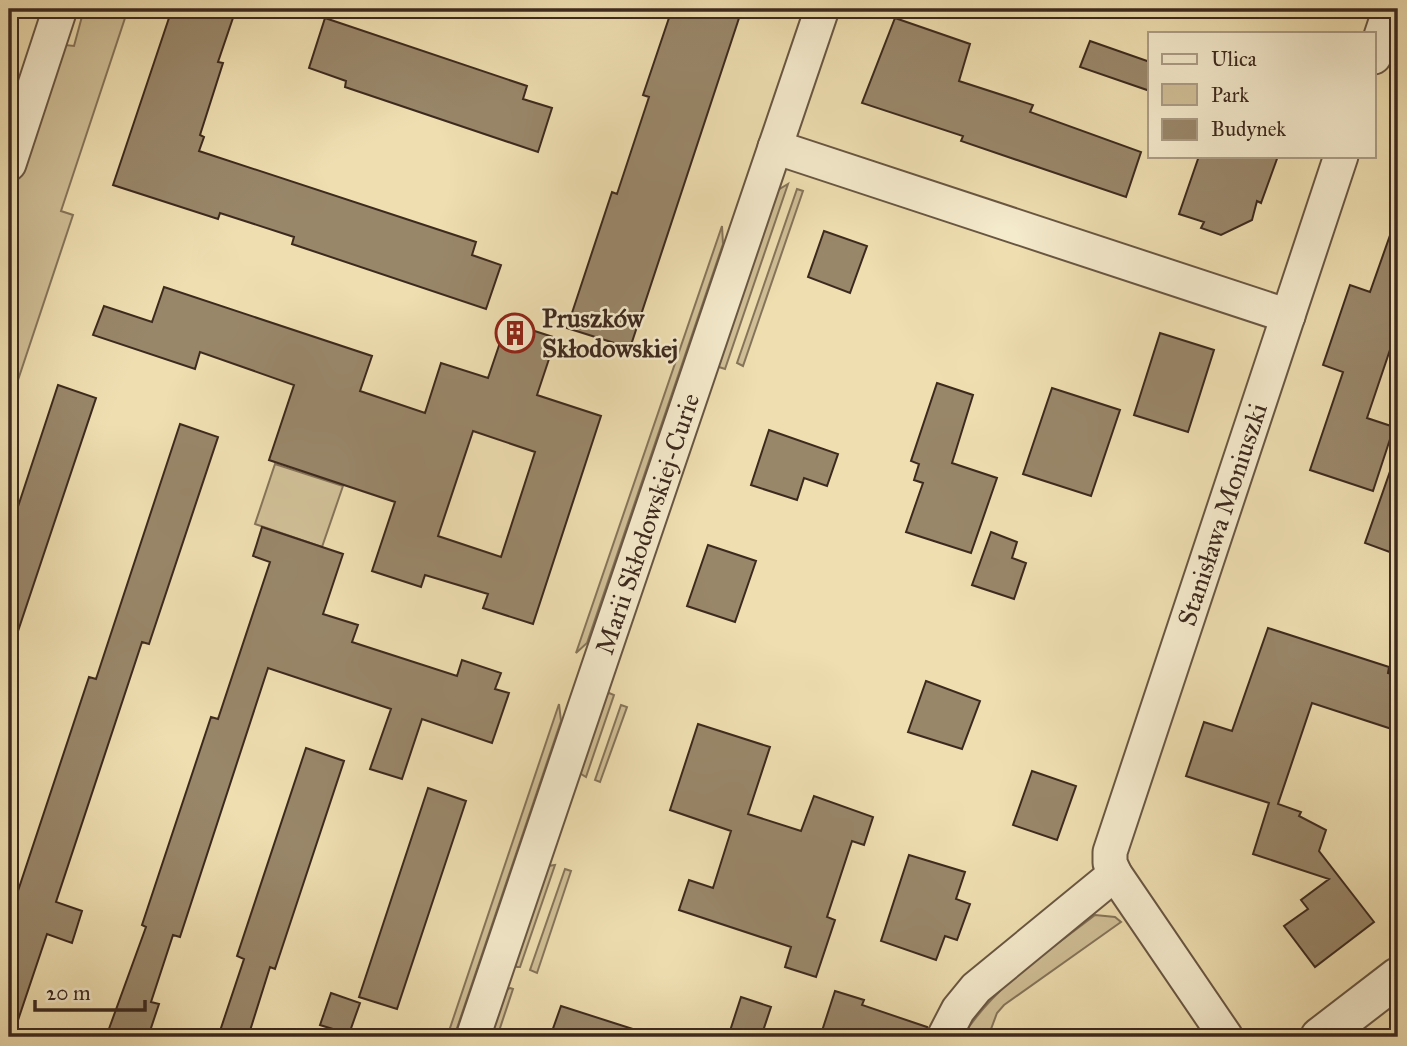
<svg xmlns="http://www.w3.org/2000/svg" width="1407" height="1046" font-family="'IM FELL Great Primer',serif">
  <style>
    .green { fill: #d0bf97; stroke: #86745a; stroke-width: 2 }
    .building { fill: #99876a; stroke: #3d291e; stroke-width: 2; fill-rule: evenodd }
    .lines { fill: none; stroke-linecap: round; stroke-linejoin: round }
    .minor-casing { stroke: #695642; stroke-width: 37 }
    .tertiary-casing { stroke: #695642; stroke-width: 42 }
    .minor { stroke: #f4eacc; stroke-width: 33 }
    .tertiary { stroke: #f4eacc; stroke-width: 38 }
    .labels { text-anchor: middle; stroke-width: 5; stroke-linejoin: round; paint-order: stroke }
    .poi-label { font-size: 26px; font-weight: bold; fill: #3d291e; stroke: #f4eacc; text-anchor: start }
    .street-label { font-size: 26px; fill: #3d291e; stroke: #f4eacc }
  </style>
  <rect width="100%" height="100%" fill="#eedeb0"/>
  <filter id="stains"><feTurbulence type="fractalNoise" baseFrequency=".00286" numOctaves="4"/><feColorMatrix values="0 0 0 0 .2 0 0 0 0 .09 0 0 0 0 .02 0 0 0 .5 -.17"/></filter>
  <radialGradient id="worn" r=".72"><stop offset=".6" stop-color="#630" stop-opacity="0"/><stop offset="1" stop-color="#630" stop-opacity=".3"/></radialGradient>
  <path class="green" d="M84,9H128L61,211L73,215L9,407V188L56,44L74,46Z
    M788,184L725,369L716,366L778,190Z
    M797,189L803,191L743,366L737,363Z
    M722,226L723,244L587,643L576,653Z
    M275,464L343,486L322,547L255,524Z
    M609,693L614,695L586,777L578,772L604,697Z
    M559,704L561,721L454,1037H447Z
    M621,705L627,707L600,782L595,780Z
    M555,865L520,967H517L514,964L548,866Z
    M565,869L571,871L537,973L530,970Z
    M1095,915L1115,917L1121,922L1004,1005L997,1013L988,1037H962C996,984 1045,954 1095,915Z
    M510,988L513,989L497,1037H490L505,991Z"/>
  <path class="building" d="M172,9H236L218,62L223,63L200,135L204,137L199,151L476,242L472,255L501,265L486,309L292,244L294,237L220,213L218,219L113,185Z
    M672,9H742L630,348L567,328L612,192L617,194L649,97L643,95Z
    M325,18L527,86L523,99L552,108L538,152L345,87L346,81L309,68Z
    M895,18L970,44L959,81L1033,105L1030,112L1141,152L1126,197L961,141L963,136L862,103Z
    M1090,41L1150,62V91L1080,67Z
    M1199,156H1278L1261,203L1257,201L1252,220L1221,235L1201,228L1204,222L1179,214Z
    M1394,224H1398V326L1367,418L1394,427L1373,491L1310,470L1343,372L1323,365L1350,285L1370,292Z
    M824,231L867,246L850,293L808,277Z
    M164,287L372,356L360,391L425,413L441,363L488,378L507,322L556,338L537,395L601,416L533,624L483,608L488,594L425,575L421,587L372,571L395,502L269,460L294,385L200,352L195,369L93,335L104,306L152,322ZM473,431L535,452L501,557L438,536Z
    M1160,333L1214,350L1188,432L1134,415Z
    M937,383L973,395L952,463L997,478L971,553L906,532L923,483L914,480L919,464L911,461Z
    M58,385L96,398L14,643L9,642V534Z
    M1052,388L1120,410L1091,496L1023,474Z
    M180,424L218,437L149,644L142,642L56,902L82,911L72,943L47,934L14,1032L9,1031V918L89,677L96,679Z
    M769,430L838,454L827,486L804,478L797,500L751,485Z
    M1394,460H1398V555L1365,543Z
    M262,527L343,554L323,614L358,625L352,642L457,676L462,660L501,673L495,689L509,693L492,743L422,719L402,779L370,769L391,709L268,668L180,937L173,935L151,1002L159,1004L148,1037H106L146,927L142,925L211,717L218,719L270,562L253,556Z
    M991,532L1017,542L1012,558L1026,563L1014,599L972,585Z
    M708,545L756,561L735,622L687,606Z
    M1268,628L1389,667L1388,673L1398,676V731L1312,703L1278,804L1301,812L1299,816L1326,830L1319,851L1374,922L1315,967L1284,926L1308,909L1301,900L1329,879L1253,854L1269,803L1186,776L1204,722L1232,731Z
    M926,681L980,701L962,749L908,732Z
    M698,724L770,747L748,814L801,831L814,796L873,817L864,845L852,841L827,917L835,920L816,977L785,967L791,947L679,910L689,880L713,888L731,831L670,810Z
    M306,748L344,761L275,969L270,967L248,1037H218L244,959L237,956Z
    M1032,771L1076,786L1057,840L1013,825Z
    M428,788L466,801L397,1009L359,997Z
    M909,855L965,872L956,899L970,904L957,940L945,936L936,960L881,941Z
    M835,991L864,1000L862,1005L927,1027L925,1037H820Z
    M331,993L360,1003L349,1034L320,1025Z
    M741,997L771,1007L761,1037H728Z
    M561,1006L639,1031L638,1037H550Z"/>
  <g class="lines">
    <defs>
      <g id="minor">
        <path d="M1374,57L1390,9"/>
        <path d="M775,147L1288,316"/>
        <path d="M9,164L60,9"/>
        <path id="s1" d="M473,1037L822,9"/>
        <path d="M944,1037L958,1010L976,988L1115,874"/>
        <path id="s2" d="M1226,1037L1115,874L1110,863V852L1341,156"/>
      </g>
      <path id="tertiary" d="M1320,1037L1398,977"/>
    </defs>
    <use href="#minor" class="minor-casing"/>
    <use href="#tertiary" class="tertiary-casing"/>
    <use href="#minor" class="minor"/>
    <use href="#tertiary" class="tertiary"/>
  </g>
  <defs>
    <symbol id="building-ring" viewBox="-11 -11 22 22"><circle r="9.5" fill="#f4eacc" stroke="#8f2418" stroke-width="1.5"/><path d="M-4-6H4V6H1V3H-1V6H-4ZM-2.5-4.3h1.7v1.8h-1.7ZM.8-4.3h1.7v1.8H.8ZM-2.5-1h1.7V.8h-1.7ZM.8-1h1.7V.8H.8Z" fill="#8f2418"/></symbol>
  </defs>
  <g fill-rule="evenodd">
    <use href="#building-ring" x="493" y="311" width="44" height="44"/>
  </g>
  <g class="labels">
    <g class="poi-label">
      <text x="542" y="327">Pruszków<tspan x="542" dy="30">Skłodowskiej</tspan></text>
    </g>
    <g class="street-label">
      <text dy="9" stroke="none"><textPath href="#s2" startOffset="576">Stanisława Moniuszki</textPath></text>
      <text dy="9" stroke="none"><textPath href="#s1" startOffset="542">Marii Skłodowskiej-Curie</textPath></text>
    </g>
  </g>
  <rect width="1407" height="1046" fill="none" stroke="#eedeb0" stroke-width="35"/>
  <rect x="10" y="10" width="1386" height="1025" fill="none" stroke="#3d291e" stroke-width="3.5"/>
  <rect x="18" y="18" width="1372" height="1011" fill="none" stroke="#3d291e" stroke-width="2"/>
  <rect x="1148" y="32" width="228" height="126" fill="#f4eacc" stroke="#ab9d86" stroke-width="2"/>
  <rect x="1162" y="54" width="35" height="10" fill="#f4eacc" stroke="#ab9d86" stroke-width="2"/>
  <text x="1211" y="66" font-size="21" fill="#3d291e">Ulica</text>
  <rect x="1162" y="84" width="35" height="21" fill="#d0bf97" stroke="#ab9d86" stroke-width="2"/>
  <text x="1211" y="102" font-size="21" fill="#3d291e">Park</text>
  <rect x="1162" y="119" width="35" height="21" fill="#99876a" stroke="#ab9d86" stroke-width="2"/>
  <text x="1211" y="136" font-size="21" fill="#3d291e">Budynek</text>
  <path d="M35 1000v10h110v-10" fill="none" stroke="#3d291e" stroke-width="3.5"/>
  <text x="46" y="1000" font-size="21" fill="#3d291e" stroke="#f4eacc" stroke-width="5" paint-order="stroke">20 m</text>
  <rect width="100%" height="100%" filter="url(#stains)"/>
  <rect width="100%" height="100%" fill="url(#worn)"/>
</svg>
